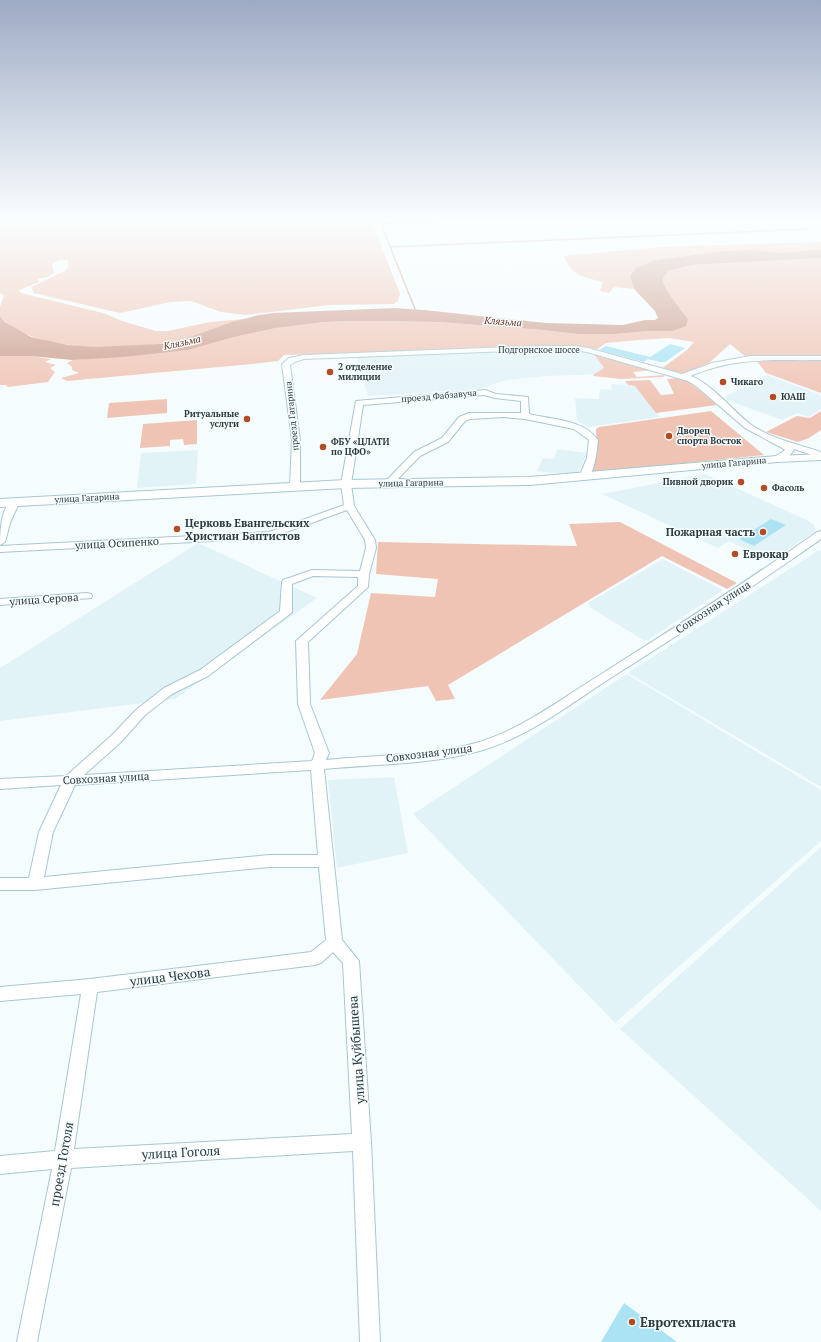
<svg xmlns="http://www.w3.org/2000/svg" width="821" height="1342" font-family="'PT Serif',serif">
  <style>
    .built { fill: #e2f3f8 }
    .green { fill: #f0c4b4 }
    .water { fill: #cd9e8d }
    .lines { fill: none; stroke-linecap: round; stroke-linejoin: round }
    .stream { stroke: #cd9e8d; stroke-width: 1.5 }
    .building { fill: #abe3f4 }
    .minor-casing { stroke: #a7c7d0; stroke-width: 2 }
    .major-casing { stroke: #a7c7d0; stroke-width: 2 }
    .minor { fill: #fff; fill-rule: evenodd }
    .major { fill: #fff; fill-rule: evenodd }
    .poi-dot { fill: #b24c22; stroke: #f5fcfe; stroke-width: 1.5 }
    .labels { text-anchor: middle; stroke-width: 3; stroke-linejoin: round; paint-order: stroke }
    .far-street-label { font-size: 9px; fill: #2b383c; stroke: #f5fcfe }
    .far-poi-label { font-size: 9px; font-weight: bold; fill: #2b383c; stroke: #f5fcfe; text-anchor: start }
    .far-water-label { font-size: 10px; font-style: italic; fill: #6f331c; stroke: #f5fcfe }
    .poi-label { font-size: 11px; font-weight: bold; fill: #2b383c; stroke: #f5fcfe; text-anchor: start }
    .street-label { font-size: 11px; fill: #2b383c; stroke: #f5fcfe }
    .near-street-label { font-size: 13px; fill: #2b383c; stroke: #f5fcfe }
    .near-poi-label { font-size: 13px; font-weight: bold; fill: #2b383c; stroke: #f5fcfe; text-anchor: start }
  </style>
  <rect width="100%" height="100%" fill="#f5fcfe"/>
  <path class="built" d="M547,350L581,351L600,357L601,366L608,374L547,376L507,380L479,389L368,396L357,357Z
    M767,375L821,395V409L809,417L797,413L782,420L722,398Z
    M611,384L635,386L660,417L588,427L577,421L575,398L599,399L600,389L612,390Z
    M558,449L587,453L578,473H552L537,471L543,458L553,459Z
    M198,450L196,484L137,488L141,453Z
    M705,474L807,520L814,525L816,531L770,561L729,541L718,548L602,494Z
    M198,543L317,598L175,699L0,721V668Z
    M819,550L821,551V787L628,673Z
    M663,559L723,590L648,640H643L591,608L588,603Z
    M627,674L821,790V841L615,1023L413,814Z
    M394,777L408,853L337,868L328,780Z
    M821,847V1211L620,1029Z"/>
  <path class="green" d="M0,219H371L400,294L398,301L394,304L330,305L245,315L221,312L191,301L171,302L120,313L34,293L31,287L65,271L69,266L68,260H59L52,264L54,273L48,277L37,279L40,282L19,290L21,293L103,313L122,321L156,331H168L210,322L244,319C223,324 204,333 183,339C138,351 33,355 0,316V307L4,295L0,293Z
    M821,242V249L781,253L752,250L724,251L655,260L630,276L634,289L614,287L609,293L600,291L603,282C584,277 572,277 564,256L660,247Z
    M821,258V357H746L730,344L709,363L681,374L661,369L687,350L694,342L669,338L639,340L606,343L596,350L578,346L284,355L278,361L252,364L67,381L61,378L79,373L72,370V367L67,363L73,360L188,350L234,337L276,328L324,322L360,321L439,322L542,330L578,334H615L649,331H672L688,319C683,312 661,286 663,279C664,276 667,273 668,271L692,265Z
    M593,353L654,370L633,372L637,377L665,375L663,377L620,379L594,376L593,375L604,368Z
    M0,356H30L51,359L45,362L56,365L50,368L55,372L48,382L8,387L6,385H0Z
    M821,359V393L766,373L756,360Z
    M677,378L688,381L717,405L656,413L635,386L628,385L625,381L650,380L661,395L674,394L667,379Z
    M167,399V413L107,418L109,403Z
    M711,411L764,455L589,473L597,450L596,429L599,427Z
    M821,411V430L809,438L798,442L766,432L797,416L810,418Z
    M197,420V444L184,445L183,439L170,440V446L140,448L143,424Z
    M620,522L737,583L727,589L662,556L448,685L455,699L436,701L428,686L320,700L357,654L371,593L435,597L438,579L376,574L378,542L577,546L569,524Z"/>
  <path class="water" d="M821,249V258L692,265L668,271C667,273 664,276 663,279C661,286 683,312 688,319L686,326L672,331H649L615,334H578L542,330L439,322L360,321L324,322L276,328L234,337L188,350L122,357L73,360L30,356H0V316L5,322L31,337L68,345L96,347L159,344L184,339L232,322L259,315L273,313L395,308L424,310L546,323L623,325L645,320H655L658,318L655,311L634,289L630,276L636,268L655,260L724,251L752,250L781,253Z"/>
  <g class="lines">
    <path class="stream" d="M379,219L415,309
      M381,223L483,219
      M391,247L808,229"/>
  </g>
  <path class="building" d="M670,344L685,348L665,362H660L648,359L644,362L599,350L606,346L650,357Z
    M771,519L786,525L754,546L739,539Z
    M624,1303L677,1342H601Z"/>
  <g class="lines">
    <defs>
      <path id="minor" d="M538,346H575L588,348L682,374L712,363L750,356H821V360C772,361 738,356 690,376C709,381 734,412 750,424C771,439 797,444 821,452V458L794,449C791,456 782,463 774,461L772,459C775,455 781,454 785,450L784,449L745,428L696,386L688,381L587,352L575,350H538L304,359L295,362L290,365L300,440V487L295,490L290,487L292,440L282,364L289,358L304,355Z
        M485,390L496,394L528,397L529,414C553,420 583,419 598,440C597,449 595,477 584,480L579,477L587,458L589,440L574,429L525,419L504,417L470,419L465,421L448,442L420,456L392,485H386L384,483L386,481L414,452L442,438L459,417L469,413H521V401L495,398L484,395L363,405L351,484L354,506L375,540L376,548L369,574L368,587L308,642L310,704L329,753L326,760C375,755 429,756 476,743C522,730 562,698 603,673C675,627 747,582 817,532L821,531V539C752,588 681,633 609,679C569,705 529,736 483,750C432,765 376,764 324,769L342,940L359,961L371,1142L380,1342H360L353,1151L71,1168L37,1342H17L52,1169L0,1174V1156L55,1151L81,994L0,1001V987L90,979L311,952L326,940L319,867H269L35,890H0V878H29L39,832L61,785L0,789V779L66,776L111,736L137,709L164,688L200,670L280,611L282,582L283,580L312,570L360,571L366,548L365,540L347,510L270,538L0,552V546L269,532L344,505L341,484L356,401ZM313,576L358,577V586L296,641L298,704L315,753L312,761L84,775L121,742L145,715L172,694L208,676L290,614L292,612V584ZM311,770L318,855H269L44,877L53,832L75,785ZM333,952L343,963L352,1134L74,1149L97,992L315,965L321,963Z
        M14,500L19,503L10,523L5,542L0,545C0,534 1,503 14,500Z
        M87,593L91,594L92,596L91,598L0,605V599Z"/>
      <path id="major" d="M821,454V460L777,462L530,485L346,488L0,507V499L346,480L530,477L777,456Z"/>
    </defs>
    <use href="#minor" class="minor-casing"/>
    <use href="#major" class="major-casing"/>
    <use href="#minor" class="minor"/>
    <use href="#major" class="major"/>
  </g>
  <linearGradient id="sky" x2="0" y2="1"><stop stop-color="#9dabc4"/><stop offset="0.54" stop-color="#fafeff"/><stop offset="1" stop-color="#fafeff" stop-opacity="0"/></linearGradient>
  <rect width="821" height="407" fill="url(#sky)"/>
  <g class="poi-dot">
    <circle cx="330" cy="372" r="4"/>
    <circle cx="723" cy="382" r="4"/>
    <circle cx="773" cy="397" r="4"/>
    <circle cx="247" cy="419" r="4"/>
    <circle cx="669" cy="436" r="4"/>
    <circle cx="323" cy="447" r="4"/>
    <circle cx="741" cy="482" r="4"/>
    <circle cx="764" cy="488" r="4"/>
    <circle cx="177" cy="529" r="4"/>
    <circle cx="763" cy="532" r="4"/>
    <circle cx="735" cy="554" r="4"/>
    <circle cx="632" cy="1322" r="4"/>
  </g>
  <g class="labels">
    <g class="far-street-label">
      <text x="539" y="353">Подгорнское шоссе</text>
      <text transform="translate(439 396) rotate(-5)" y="3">проезд Фабзавуча</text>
      <text transform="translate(292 416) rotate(-96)" y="3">проезд Гагарина</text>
      <text transform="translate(734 463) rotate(-5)" y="3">улица Гагарина</text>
      <text transform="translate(411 483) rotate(-1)" y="3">улица Гагарина</text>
      <text transform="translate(87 498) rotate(-3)" y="3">улица Гагарина</text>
    </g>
    <g class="far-poi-label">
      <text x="338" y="370">2 отделение<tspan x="338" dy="10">милиции</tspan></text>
      <text x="731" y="385">Чикаго</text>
      <text x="781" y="400">ЮАШ</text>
      <text x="239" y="417" text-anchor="end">Ритуальные<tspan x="239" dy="10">услуги</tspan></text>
      <text x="677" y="434">Дворец<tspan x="677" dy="10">спорта Восток</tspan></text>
      <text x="331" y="445">ФБУ «ЦЛАТИ<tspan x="331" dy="10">по ЦФО»</tspan></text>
      <text x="733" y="485" text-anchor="end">Пивной дворик</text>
      <text x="772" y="491">Фасоль</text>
    </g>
    <g class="far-water-label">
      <text transform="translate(503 321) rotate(4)" y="4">Клязьма</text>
      <text transform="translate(182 342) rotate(-12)" y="4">Клязьма</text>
    </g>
    <g class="poi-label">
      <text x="185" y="527">Церковь Евангельских<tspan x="185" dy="13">Христиан Баптистов</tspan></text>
      <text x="755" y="536" text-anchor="end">Пожарная часть</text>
      <text x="743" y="558">Еврокар</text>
    </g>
    <g class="street-label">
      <text transform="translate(117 543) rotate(-3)" y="4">улица Осипенко</text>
      <text transform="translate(44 599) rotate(-4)" y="4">улица Серова</text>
      <text transform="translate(713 607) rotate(-33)" y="4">Совхозная улица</text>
      <text transform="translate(429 753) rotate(-7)" y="4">Совхозная улица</text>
      <text transform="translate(106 778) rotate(-3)" y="4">Совхозная улица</text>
    </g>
    <g class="near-street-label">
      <text transform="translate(170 976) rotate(-7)" y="5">улица Чехова</text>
      <text transform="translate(356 1050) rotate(-94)" y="5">улица Куйбышева</text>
      <text transform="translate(181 1152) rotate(-3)" y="5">улица Гоголя</text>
      <text transform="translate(61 1164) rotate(-80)" y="5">проезд Гоголя</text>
    </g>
    <g class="near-poi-label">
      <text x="640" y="1327">Евротехпласта</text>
    </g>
  </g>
</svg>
